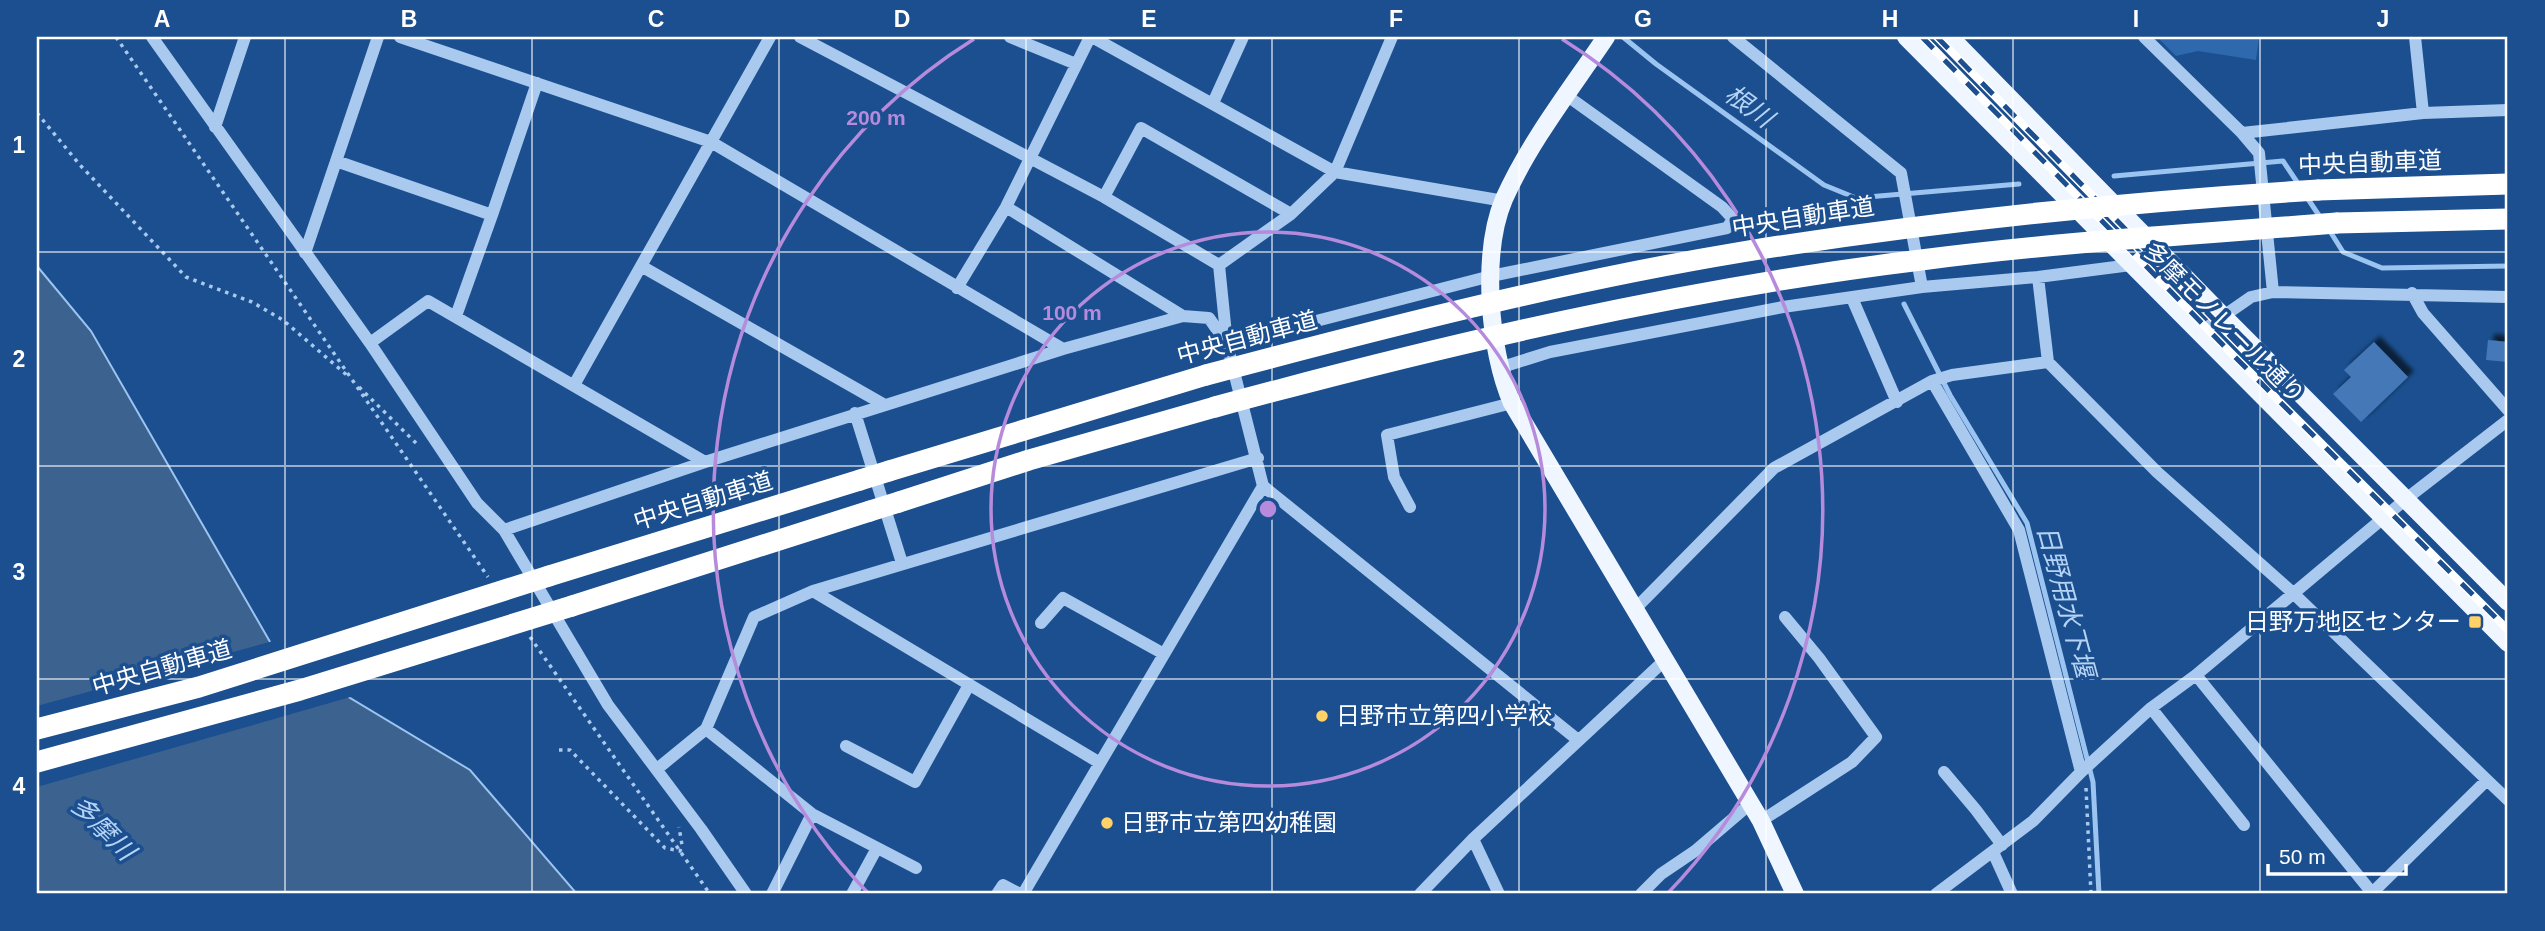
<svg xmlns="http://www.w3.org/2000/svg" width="2545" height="931" font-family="Helvetica,'Noto Sans JP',sans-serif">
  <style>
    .green { fill: #2e69ad }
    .water { fill: #3c6290; stroke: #9cc4f0; stroke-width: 2 }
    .pier { fill: #1b4f8f }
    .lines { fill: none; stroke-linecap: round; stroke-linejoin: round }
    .stream { stroke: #9cc4f0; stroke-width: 5 }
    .building { fill: #4478b7; filter: url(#shadow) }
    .path { stroke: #a9c9ee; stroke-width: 3.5; stroke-dasharray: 3.5 5; stroke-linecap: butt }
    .minor { stroke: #a9c9ee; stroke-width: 12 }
    .major { stroke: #f0f6ff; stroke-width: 18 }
    .highway { stroke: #fff; stroke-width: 21 }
    .rail-casing { stroke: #fff; stroke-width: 8 }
    .rail { stroke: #1b4f8f; stroke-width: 5; stroke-dasharray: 16; stroke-linecap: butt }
    .highway-bridge { stroke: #fff; stroke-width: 21 }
    .grid { fill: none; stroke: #fff; stroke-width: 2; stroke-opacity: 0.55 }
    .ring { fill: none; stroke: #b68bdc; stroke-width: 3.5 }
    .poi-dot { fill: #ffd166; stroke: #1b4f8f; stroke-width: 2.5 }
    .labels { text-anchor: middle; stroke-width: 7; stroke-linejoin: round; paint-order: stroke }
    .street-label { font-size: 24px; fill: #fff; stroke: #1b4f8f }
    .poi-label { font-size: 24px; fill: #fff; stroke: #1b4f8f; text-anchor: start }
    .water-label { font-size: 26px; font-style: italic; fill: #b5d3f5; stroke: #1b4f8f }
    .centre { fill: #b68bdc; stroke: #1b4f8f; stroke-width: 3.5 }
    .ring-label { font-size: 21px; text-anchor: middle; font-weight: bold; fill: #b68bdc; stroke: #1b4f8f; stroke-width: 7; stroke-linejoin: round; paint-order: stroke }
    .neatline { fill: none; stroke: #fff; stroke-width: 2.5 }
    .grid-label { font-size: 23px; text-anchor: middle; font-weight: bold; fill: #fff }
  </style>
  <defs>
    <filter id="shadow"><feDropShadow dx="6" dy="-6" stdDeviation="2" flood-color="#0009"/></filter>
  </defs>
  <rect width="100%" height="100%" fill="#1b4f8f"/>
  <path class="green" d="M2157,37H2259L2256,60L2198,51L2176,56Z"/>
  <path class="water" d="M37,266L91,331L277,654L470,770L577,894H37Z"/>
  <path class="pier" d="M273,641L279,652L354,696L37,787V706Z"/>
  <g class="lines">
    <path class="stream" d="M1623,37L1656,64L1824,185L1856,198L2019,184
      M2114,176L2283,161L2299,185
      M2306,196L2320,217
      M1856,198L1863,213
      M2328,228L2343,252L2382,268L2508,266
      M1904,304L1950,395L2027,523L2093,782L2099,894"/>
  </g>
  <path class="building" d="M2488,340L2508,342V362L2486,360Z
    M2374,342L2408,377L2361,422L2333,394L2351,377L2344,370Z"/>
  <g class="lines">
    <path class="path" d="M116,37L488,577
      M37,113L80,165L186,277L252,302L283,320L349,377
      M359,387L418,445
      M530,637L710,894
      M559,750H570L665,848L680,851L682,845L679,827
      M2086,788L2091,894"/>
    <path class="minor" d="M152,37L370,343L477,503L504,530L608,705L701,829L746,894
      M400,37L711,142L1063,349
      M800,37L1104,197L1219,265
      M1010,37L1076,64
      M1092,37L1335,172L1504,201
      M1733,37L1901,173L1922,287
      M2144,37L2242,133L2259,153L2273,292
      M2415,37L2423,113
      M1213,103L1243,37
      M215,127L245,37
      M2242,133L2423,113L2508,110
      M336,161L492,215L537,83
      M1104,197L1141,128L1291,214
      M1006,207L1183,316
      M305,253L378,37
      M1219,265L1227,344L1263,486L1578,740
      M1219,265L1291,214L1335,172L1392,37
      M641,266L883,404
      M2038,277L2048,362L2157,472L2293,593L2487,780
      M957,288L1006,207L1090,37
      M2412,293L2423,313L2508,410
      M1852,298L1897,402
      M456,316L492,215
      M2199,333L2251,297L2273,292L2508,297
      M370,343L428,301L705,462
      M1499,368L1550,352L1783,307L1922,287L2038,277L2131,265
      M1932,381L2019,530L2081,772
      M574,385L770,37
      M855,413L902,563
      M1410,507L1394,477L1387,435L1512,403
      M504,530L705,462L1063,349L1183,316L1209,318L1227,344L1491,276L1727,228L1733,219L1722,207L1566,95
      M813,591L1100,763
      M1635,609L1774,468L1932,381L1952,375L2048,362
      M1041,623L1063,598L1164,654
      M2196,675L2373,894
      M2151,708L2244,825
      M706,729L812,814L916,868
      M846,746L915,782L969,685
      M657,769L706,729L754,617L813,591L1258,458
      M1944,772L1976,810L2002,845
      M1761,821L1852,762L1876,737L1819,658L1785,617
      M1473,839L1499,894
      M1993,852L2012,894
      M772,894L812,814
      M852,894L877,848
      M997,894L1003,885L1020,894
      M1023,894L1263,486
      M1420,894L1473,839L1665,660
      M1641,894L1661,874L1695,851L1750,804
      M1936,894L2033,821L2081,772L2151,708L2196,675L2406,499L2508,420
      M2371,894L2487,780L2508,800"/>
    <path class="major" d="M1606,37C1571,89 1530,141 1504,199C1481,253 1489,351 1512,403L1761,821L1795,894
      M1906,37L2508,643
      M1950,37L2222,315L2508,602"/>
    <path class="highway" d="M2318,190L2508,184
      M2337,223L2508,219
      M889,471L1206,375
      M899,502L1029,460L1215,407
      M549,576L860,480
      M572,606L870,511"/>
    <defs>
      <path id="rail" d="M1922,37L2229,351L2508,630
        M1937,37L2287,394"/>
    </defs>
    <use href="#rail" class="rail-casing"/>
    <use href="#rail" class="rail"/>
    <path class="highway-bridge" d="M1206,375C1383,328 1561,282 1742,252C1933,221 2125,202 2318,190
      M1215,407C1447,344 1682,289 1921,260C2059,242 2199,234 2337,223
      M860,480L889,471
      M870,511L899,502
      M37,729L199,687L549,576
      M37,762L300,690L572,606"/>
  </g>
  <path class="grid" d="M285,37V894M532,37V894M779,37V894M1026,37V894M1272,37V894M1519,37V894M1766,37V894M2013,37V894M2260,37V894M37,252H2508M37,466H2508M37,679H2508"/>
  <g class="ring">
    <circle cx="1268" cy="509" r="277"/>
    <path d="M869 894A554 554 0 0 1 974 39M1562 39A554 554 0 0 1 1667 894"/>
  </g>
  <g class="poi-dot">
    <rect x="2468" y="615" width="14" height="14" rx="3.5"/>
    <circle cx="1322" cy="716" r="7"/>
    <circle cx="1107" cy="823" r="7"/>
  </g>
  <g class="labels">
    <g class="street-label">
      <text transform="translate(2370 163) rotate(-2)" y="8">中央自動車道</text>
      <text transform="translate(1803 217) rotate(-9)" y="8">中央自動車道</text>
      <text transform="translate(2224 323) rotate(45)" y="8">多摩モノレール通り</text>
      <text transform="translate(1247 338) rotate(-15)" y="8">中央自動車道</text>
      <text transform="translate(703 501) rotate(-17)" y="8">中央自動車道</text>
      <text transform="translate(162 668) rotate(-16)" y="8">中央自動車道</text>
    </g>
    <g class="poi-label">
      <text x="2461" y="630" text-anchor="end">日野万地区センター</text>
      <text x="1336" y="724">日野市立第四小学校</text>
      <text x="1121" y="831">日野市立第四幼稚園</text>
    </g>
    <g class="water-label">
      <text transform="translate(1749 106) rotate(36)" y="9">根川</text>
      <text transform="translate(2066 601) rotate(75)" y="9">日野用水下堰</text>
      <text transform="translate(103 828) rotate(45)" y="9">多摩川</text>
    </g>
  </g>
  <circle cx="1268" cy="509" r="10" class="centre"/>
  <g class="ring-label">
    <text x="876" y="125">200 m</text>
    <text x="1072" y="320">100 m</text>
  </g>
  <rect width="2545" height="931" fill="none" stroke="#1b4f8f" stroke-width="77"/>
  <path d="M2268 864v10h138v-10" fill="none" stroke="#ffffff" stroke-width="3.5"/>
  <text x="2279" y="864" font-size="21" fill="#ffffff" stroke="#1b4f8f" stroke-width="5" paint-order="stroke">50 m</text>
  <rect x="38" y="38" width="2468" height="854" class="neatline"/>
  <g class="grid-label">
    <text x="162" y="27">A</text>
    <text x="409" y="27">B</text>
    <text x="656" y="27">C</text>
    <text x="902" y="27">D</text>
    <text x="1149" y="27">E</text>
    <text x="1396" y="27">F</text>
    <text x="1643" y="27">G</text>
    <text x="1890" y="27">H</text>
    <text x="2136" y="27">I</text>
    <text x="2383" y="27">J</text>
    <text x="19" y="153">1</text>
    <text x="19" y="367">2</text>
    <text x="19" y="580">3</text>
    <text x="19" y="794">4</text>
  </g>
</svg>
